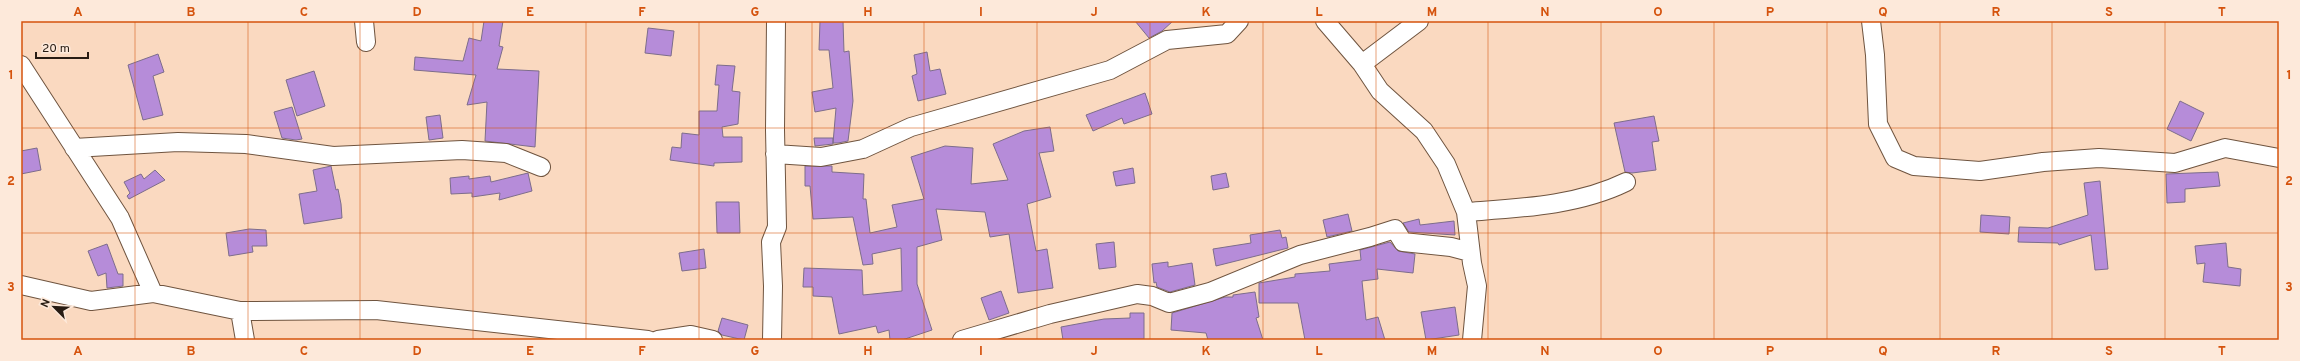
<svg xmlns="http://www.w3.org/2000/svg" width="2300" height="361" font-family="Overpass,sans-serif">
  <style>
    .building { fill: #b68cd9; stroke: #7d6d8b }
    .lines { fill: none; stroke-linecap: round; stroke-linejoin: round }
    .minor-casing { stroke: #6f543f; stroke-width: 20 }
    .minor { stroke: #fff; stroke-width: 18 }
    .grid { fill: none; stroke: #d5530d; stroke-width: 1; stroke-opacity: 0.55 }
    .neatline { fill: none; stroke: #d5530d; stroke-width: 1.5 }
    .grid-label { font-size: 13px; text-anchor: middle; font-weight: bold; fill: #d5530d }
  </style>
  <rect width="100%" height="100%" fill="#fad9c0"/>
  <path class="building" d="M484,21H503L499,46L503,47L497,69L539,71L535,147L485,141L487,102L467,105L476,75L414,70L415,57L463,61L469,38L481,41Z
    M820,21H843L844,52L849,51L853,101L848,141L838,143H833L836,108L815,112L812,92L833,88L829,50H819Z
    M1135,21H1173L1162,31L1149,38Z
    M648,28L674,31L671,56L645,53Z
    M927,52L930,71L940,69L946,94L918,101L912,76L917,74L914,55Z
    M158,54L164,72L153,76L163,115L143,120L128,65Z
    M717,65L735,66L732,91L740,92L738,124L722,127L723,137H742V162L714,163V166L670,160L672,147L681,148L682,133L699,135V111H717L719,85H715Z
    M314,71L325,106L297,116L286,80Z
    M1145,93L1152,114L1124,124L1122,118L1093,131L1086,115Z
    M2180,101L2204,113L2191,141L2167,129Z
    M292,107L302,139L296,140L282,138L274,112Z
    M440,115L443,138L429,140L426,117Z
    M1654,116L1659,141L1652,142L1656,170L1632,173L1625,172L1614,123Z
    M1050,127L1054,151L1039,153L1051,197L1027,204L1036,251L1047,249L1053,288L1018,293L1009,234L990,237L985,212L936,209L942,240L917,247V284L932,330L902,340H890L889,330L878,333L876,326L839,334L832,297L813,296V287H803L804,268L862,270L863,295L902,291L901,248L872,254L873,264L863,265L853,217L813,219L810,186H805V166H832V172L864,174L863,199H866L870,233L897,227L892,205L924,199L911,157L945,146L973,148L971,184L1008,180L993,144L1024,131Z
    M814,138H833V144L815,146Z
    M37,148L41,170L21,174V151Z
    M331,166L336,190L338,189L341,204L342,218L304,224L299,194L317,191L313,170Z
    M1133,168L1135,183L1116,186L1113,172Z
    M155,170L165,180L129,199L127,196L130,193L124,182L141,174L144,179Z
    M2218,172L2220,186L2185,189V202L2167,203L2166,174Z
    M528,173L532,191L499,200L500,193L472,197V193L451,194L450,178L469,176V179L490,176L491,182Z
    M1226,173L1229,187L1213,190L1211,176Z
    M2100,181L2108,269L2095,270L2091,235L2059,245L2058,243L2018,242L2019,227L2048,228L2088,215L2084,183Z
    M716,202H739L740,233H717Z
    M1348,214L1352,231L1327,237L1323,220Z
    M1981,215L2010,217L2009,234L1980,232Z
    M1419,219L1420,225L1454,221L1455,235L1409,232L1403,223Z
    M249,229L266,230L267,246H252L253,252L229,256L226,233Z
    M1280,230L1282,238L1286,237L1288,248L1216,266L1213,249L1251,243L1250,235Z
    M1114,242L1116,267L1099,269L1096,244Z
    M1390,242L1398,251L1415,254L1413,273L1377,269L1378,279L1362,281L1366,320L1378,317L1385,340H1305L1298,303H1259V283L1295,277V274L1330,271L1329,264L1361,260L1360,250Z
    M2226,243L2228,267L2241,269L2240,286L2203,282L2205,263L2197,264L2195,246Z
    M107,244L118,274H123V286L107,288L106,273L98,276L88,251Z
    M704,249L706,268L682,271L679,253Z
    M1168,262V267L1192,263L1195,285L1170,292L1157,287L1156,282L1154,283L1152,264Z
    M1001,291L1009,313L989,320L981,298Z
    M1255,292L1259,317L1256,318L1263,340H1208L1206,333L1171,330L1172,313L1225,297H1233V295Z
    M1455,307L1459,335L1426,340L1421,312Z
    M1130,313H1144V339L1063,340L1061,327L1104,319L1130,318Z
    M722,318L748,325L744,340L722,335L718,331Z"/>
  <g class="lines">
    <defs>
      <path id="minor" d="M364,21L366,42
        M1325,21L1362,64L1380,91L1424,131L1446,164L1466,212L1472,263L1477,286L1472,340
        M1871,21L1875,55L1878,124L1895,158L1914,166L1980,171L2043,162L2099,158L2175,163L2225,148L2279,158
        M1362,64L1419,21
        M21,65L120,218L153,293
        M74,148L178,142L246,144L333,156L462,150L506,153L541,167
        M775,154L821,157L863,149L911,127L1110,70L1167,40L1227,34L1239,21
        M1466,212C1519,208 1577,206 1626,182
        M21,285L91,301L153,293L240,311
        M245,340L240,311L376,310L648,340
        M658,340L691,335L713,340
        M772,340L773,286L771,242L777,227L775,130L776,21
        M962,340L1050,314L1137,294L1152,296L1169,303L1210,292L1300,255L1370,237L1395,229L1403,242L1451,247L1470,252"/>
    </defs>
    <use href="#minor" class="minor-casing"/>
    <use href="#minor" class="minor"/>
  </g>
  <path class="grid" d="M135,21V340M248,21V340M360,21V340M473,21V340M586,21V340M699,21V340M812,21V340M924,21V340M1037,21V340M1150,21V340M1263,21V340M1376,21V340M1488,21V340M1601,21V340M1714,21V340M1827,21V340M1940,21V340M2052,21V340M2165,21V340M21,128H2279M21,233H2279"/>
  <rect width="2300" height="361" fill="none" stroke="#fde9da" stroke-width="44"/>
  <g transform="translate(54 307) rotate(294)" stroke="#fde9da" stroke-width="3" paint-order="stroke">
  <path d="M0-3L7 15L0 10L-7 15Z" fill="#281c13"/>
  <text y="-6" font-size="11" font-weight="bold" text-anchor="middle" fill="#281c13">N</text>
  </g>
  <path d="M36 52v6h52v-6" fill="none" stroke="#281c13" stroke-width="2"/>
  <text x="42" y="52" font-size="12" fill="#281c13" stroke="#fde9da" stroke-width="3" paint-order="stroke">20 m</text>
  <rect x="22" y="22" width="2256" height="317" class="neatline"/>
  <g class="grid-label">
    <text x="78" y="16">A</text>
    <text x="191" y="16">B</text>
    <text x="304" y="16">C</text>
    <text x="417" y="16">D</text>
    <text x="530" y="16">E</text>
    <text x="642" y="16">F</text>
    <text x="755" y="16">G</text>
    <text x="868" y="16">H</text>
    <text x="981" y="16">I</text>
    <text x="1094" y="16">J</text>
    <text x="1206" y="16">K</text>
    <text x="1319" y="16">L</text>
    <text x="1432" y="16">M</text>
    <text x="1545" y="16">N</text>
    <text x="1658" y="16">O</text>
    <text x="1770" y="16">P</text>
    <text x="1883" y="16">Q</text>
    <text x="1996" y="16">R</text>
    <text x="2109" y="16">S</text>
    <text x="2222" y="16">T</text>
    <text x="11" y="79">1</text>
    <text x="2289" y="79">1</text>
    <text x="11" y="185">2</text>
    <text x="2289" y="185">2</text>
    <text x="11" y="291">3</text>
    <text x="2289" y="291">3</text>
    <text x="78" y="355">A</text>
    <text x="191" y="355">B</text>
    <text x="304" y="355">C</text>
    <text x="417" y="355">D</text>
    <text x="530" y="355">E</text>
    <text x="642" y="355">F</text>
    <text x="755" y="355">G</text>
    <text x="868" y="355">H</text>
    <text x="981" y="355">I</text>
    <text x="1094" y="355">J</text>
    <text x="1206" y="355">K</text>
    <text x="1319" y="355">L</text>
    <text x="1432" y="355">M</text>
    <text x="1545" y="355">N</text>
    <text x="1658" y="355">O</text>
    <text x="1770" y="355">P</text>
    <text x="1883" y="355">Q</text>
    <text x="1996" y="355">R</text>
    <text x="2109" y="355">S</text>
    <text x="2222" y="355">T</text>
  </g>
</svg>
